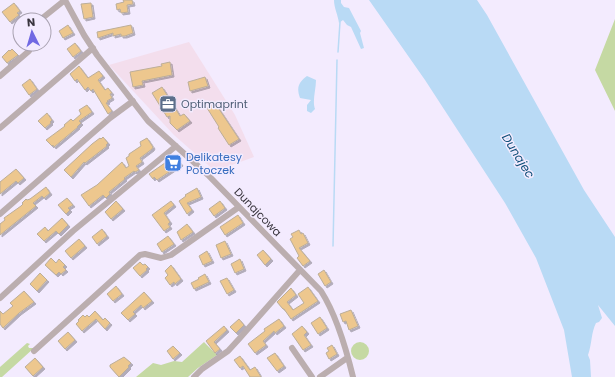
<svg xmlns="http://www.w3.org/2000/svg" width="615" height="377" font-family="Poppins,sans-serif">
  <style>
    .industrial { fill: #f3deed }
    .green { fill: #c5d9a3 }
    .water { fill: #b9daf5 }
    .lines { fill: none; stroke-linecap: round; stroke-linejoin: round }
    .stream { stroke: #b9daf5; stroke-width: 1.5 }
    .building { fill: #edc78e; stroke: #bcae99; filter: url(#shadow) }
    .minor { stroke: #bbaeaf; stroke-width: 6 }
    .labels { text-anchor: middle; stroke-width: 3; stroke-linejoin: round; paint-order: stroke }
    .service-label { font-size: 11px; fill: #4e5e75; stroke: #f3ebfe; text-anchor: start }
    .shop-label { font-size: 11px; fill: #366cbe; stroke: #f3ebfe; text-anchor: start }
    .street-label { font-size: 11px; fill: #39353e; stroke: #f3ebfe }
    .water-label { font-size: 12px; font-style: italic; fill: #0f4f79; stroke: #f3ebfe }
  </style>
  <defs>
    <filter id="shadow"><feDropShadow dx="2" dy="2" stdDeviation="0" flood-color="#0004"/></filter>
  </defs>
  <rect width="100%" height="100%" fill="#f3ebfe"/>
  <path class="industrial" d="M189,42L235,115L254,157L215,171L174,135L109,65Z"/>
  <path class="green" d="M615,19V111L595,70Z
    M204,342L217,355L198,368L188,377H136L153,363L161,365L174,361L182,362Z
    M351 351a9 9 0 1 1 18 0a9 9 0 1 1-18 0Z
    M27,343L30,344L28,346L29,348H34L2,377H0V367Z"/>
  <path class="water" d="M334,0H341V3L344,7L349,8L361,31L360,33L364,48L361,49L351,27L347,25L343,20L339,23C338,15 334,8 334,0Z
    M369,0H477L487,15L584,190L615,237V326L598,305L602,318L599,322L596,323C591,333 592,344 588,355L590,360L591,377H572L564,330L536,258L505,203L425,80Z
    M307,76L316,80C316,90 312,101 315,109L311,113L307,111V105L311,100L300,98C296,87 299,82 307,76Z"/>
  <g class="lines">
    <path class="stream" d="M338,52L340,22
      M333,246L337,60"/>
  </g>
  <path class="building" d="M123,0H132L133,4L127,5L128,12L121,13L120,9L117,10L116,4L124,2Z
    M14,3L20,11L17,13L19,15L10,22L2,12Z
    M91,3L93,17L84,19L81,4Z
    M68,25L73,33L63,38L59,31Z
    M131,25L133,33L125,36H121V34L113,36V33L98,38L97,32Z
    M75,43L81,51L73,57L67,49Z
    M12,49L18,55L7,63L2,57L9,50L10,51Z
    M170,62L172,75L142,81L143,85L133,87L130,72L162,66L161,64Z
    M79,66L88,78L99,71L103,76L98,80L105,90L108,88L112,93L110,94L112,98L107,101L108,102L106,103L112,111L108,114L93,89L91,91L88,87L85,90L77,79L75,81L70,74Z
    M205,77L208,86L190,91L188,82Z
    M30,79L37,89L29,95L22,85Z
    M162,87L180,116L184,114L190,121L177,130L170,123V116L167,117L152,93Z
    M215,103L239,139L229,145L218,128L219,127L207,108Z
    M87,105L92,112L79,121L81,123L77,127H78L54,147L53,145L52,146L46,140L65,126L64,125L71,119L73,121L81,114L79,110Z
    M47,113L52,120L50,122L51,123L45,128L38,121Z
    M103,137L108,143L106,145L107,146L85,163L84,162L71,177L64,170L92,144L100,138L101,139Z
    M147,138L153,147L152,149L140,158L142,162L136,166L139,170L135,172L134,171L124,178L125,179L109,192L110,194L106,198L103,195L89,206L81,195L97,185L122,162L126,168L129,166L126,158L129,156V154L141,146L140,142Z
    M175,156L181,164L157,180L154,177L153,179L149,174Z
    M16,169L24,178L18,183L16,181L0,194V182Z
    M46,187L50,193L44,198L42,196L33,203L36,206L0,235V224L5,220L4,218L21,206L23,204L22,203L26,199L27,200L30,199Z
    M197,188L201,197L187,203L192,210L187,214L179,201L186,196L185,195Z
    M67,198L73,205L68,208L70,210L66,214L58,205Z
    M116,201L123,209L111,219L105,212Z
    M171,201L174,205L164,213L170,222L168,224L170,227L164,231L152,215Z
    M220,201L225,208L214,216L209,209Z
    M238,215L243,223L225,235L220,227Z
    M62,218L68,225L59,234L56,231L44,241L37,234L45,227L48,231Z
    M187,224L193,232L181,240L177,232Z
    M102,229L107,236L97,244L92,237Z
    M299,230L301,234L303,233L308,243L299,248L310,261L303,266L297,258L299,256L290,239L293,237L291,234Z
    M168,236L174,244L162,252L157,244Z
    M79,239L85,246L71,258L65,251Z
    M225,241L231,254L221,258L216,245Z
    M263,250L271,259L265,265L257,255Z
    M207,251L212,261L203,265L199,256Z
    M51,258L56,263L59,259L65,265L63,267L66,270L61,274L59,272L56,275L45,265Z
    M240,259L244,269L235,273L231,264Z
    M140,262L143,265L145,264L148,267L146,269L147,270L140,276L133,268Z
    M171,265L181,279L175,284L174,282L170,285L165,278L168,275L165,271Z
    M324,270L331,282L325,286L318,274Z
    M40,273L47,280L37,291L30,284Z
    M205,274L209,282L194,289L191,283L199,279L198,278Z
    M227,278L234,290L227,294L220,281Z
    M116,286L122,294L113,301L107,294Z
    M308,287L318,301L291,319L284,309H283L277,302L291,288L296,295L287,302L293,310L304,303L298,294Z
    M24,291L34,302L19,313L3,328L0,324V311L3,314L13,306L10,303Z
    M144,292L152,301L143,308L141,305L133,312L135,314L128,320L121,313Z
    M351,310L358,326L349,330L346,321L343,322L340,314Z
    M95,311L103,320L105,318L110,323L105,329L96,319L82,331L76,324L79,321L78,320L83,315L85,317L87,315L89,317Z
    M320,317L327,328L318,334L311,323Z
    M239,319L244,325L236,333L230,327Z
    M279,319L284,326L275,333L274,331L263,341L266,345L255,353L248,344L265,331L264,329Z
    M224,326L227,330L214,342L220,349L215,353L206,341Z
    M302,326L307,332L304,335L311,345L303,350L292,334Z
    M68,332L75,340L65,349L58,341Z
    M332,345L337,354L329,359L326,353L329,351L327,348Z
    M173,346L180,353L173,359L167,351Z
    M275,353L284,366L277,371L267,358Z
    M240,356L250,370L255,367L261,377H250L243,366L240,368L234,360Z
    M124,357L131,363L128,366L129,367L119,377L110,367V365Z
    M35,358L43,367L33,376L25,367Z"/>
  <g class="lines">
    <path class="minor" d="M65,0L84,35L97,55L148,121L208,175L321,291C337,316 346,348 353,377
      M40,20L65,0
      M0,76L29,51L31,44
      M0,128L93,48
      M0,214L110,118L133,101
      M0,298L73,231L176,146
      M292,348L312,377
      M34,351L140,255L145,254L161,258L171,255L239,207
      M194,377L202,369L228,351L239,339L300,270
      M320,377L347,358"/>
  </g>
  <defs>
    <symbol id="office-square" viewBox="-11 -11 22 22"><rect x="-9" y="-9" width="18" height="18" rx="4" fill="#5c6f8a" stroke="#f3ebfe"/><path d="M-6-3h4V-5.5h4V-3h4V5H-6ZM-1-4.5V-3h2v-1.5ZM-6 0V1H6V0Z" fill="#fff"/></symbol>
    <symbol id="supermarket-square" viewBox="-11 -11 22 22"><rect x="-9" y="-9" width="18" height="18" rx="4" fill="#3f7fe0" stroke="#f3ebfe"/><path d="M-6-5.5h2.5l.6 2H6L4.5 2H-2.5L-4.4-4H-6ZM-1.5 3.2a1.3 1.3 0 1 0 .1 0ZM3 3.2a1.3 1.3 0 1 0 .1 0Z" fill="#fff"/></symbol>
  </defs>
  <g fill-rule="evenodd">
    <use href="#office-square" x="158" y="94" width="20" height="20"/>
    <use href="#supermarket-square" x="163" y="153" width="20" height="20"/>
  </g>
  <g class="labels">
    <g class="service-label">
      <text x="181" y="108">Optimaprint</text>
    </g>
    <g class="shop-label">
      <text x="186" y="161">Delikatesy<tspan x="186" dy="13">Potoczek</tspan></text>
    </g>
    <g class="street-label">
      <text transform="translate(258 212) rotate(46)" y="4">Dunajcowa</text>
    </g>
    <g class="water-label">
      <text transform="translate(518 156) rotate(58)" y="4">Dunajec</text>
    </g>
  </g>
  <g transform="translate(32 32) rotate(355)"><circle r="19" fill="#f3ebfe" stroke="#a9a2b1"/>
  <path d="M0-3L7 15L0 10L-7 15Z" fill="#7169e3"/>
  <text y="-6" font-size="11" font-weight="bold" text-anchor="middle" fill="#39353e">N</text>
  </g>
</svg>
